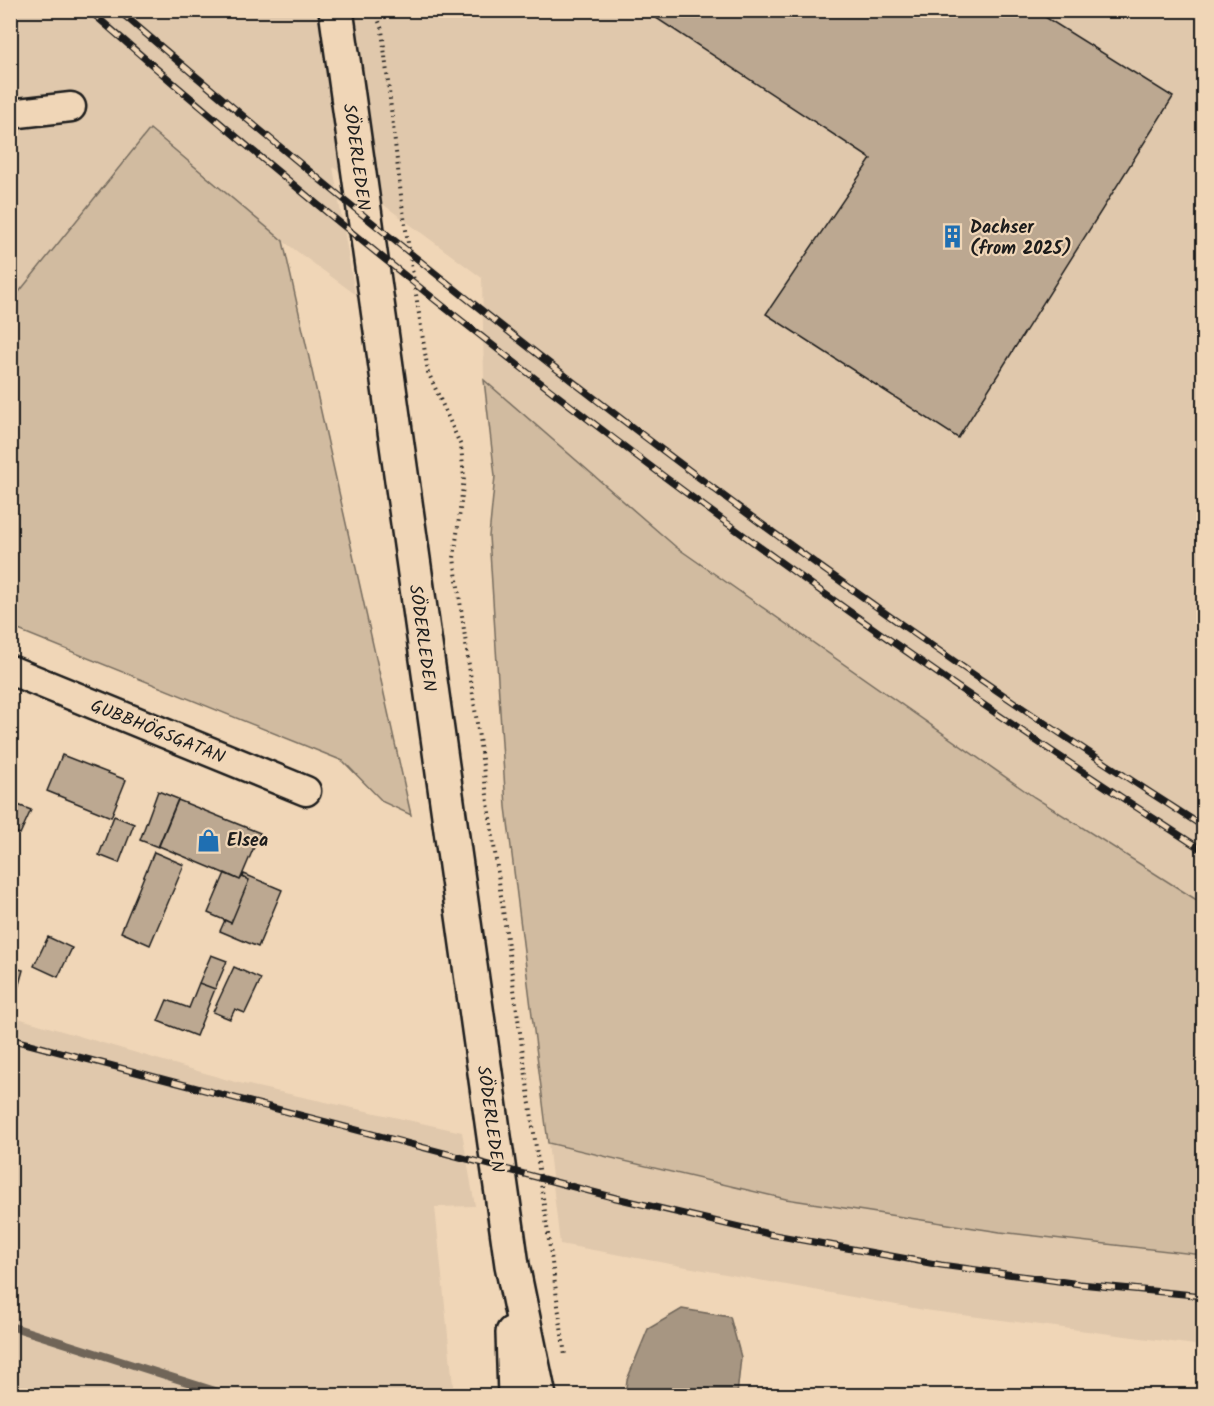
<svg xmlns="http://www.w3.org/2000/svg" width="1214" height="1406" font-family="Kalam,sans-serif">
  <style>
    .built { fill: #e0c8ac }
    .green { fill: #d1bba0; stroke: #766c5e; stroke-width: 1.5 }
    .water { fill: #a79682; stroke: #6f6559; stroke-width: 1.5 }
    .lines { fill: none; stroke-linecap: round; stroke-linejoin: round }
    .stream { stroke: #6f6559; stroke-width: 8 }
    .building { fill: #bca891; stroke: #1c1c1c; stroke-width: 1.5 }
    .minor-casing { stroke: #1c1c1c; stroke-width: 33 }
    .tertiary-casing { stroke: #1c1c1c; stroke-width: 38 }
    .path { stroke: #1c1c1c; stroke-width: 4; stroke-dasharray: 1.5 4.5; stroke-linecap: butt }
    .minor { stroke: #f0d6b7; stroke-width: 28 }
    .tertiary { stroke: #f0d6b7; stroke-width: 33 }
    .rail-casing { stroke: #1c1c1c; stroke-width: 7 }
    .rail { stroke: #f0d6b7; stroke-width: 4.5; stroke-dasharray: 14; stroke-linecap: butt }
    .labels { text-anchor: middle; stroke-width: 4.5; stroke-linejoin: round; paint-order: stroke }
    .street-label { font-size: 18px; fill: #1c1c1c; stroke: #f0d6b7 }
    .poi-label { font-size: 18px; font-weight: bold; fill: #1c1c1c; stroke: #f0d6b7; text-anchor: start }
  </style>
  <rect width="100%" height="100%" fill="#f0d6b7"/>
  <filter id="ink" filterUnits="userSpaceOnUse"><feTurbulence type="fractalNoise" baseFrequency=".0167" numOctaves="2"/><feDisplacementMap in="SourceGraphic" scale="12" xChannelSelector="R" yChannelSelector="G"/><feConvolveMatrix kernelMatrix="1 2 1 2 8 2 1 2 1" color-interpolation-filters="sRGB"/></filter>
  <g filter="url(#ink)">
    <path class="built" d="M11,11H1203V904L1034,797L676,547L484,380L482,278L333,167L355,294L283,241L150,129L11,302Z
      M11,1016L235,1082L462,1132L475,1206L435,1207L454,1395H11Z
      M548,1143L786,1199L1000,1232L1203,1255V1346L924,1310L560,1244Z"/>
    <path class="green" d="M150,129L283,241L411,815L383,802L343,761L11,627V302Z
      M484,380L676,547L1034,797L1203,904V1255L1000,1232L786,1199L548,1143L506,807L489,536L495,476Z"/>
    <path class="water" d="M682,1309L730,1317L741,1357L737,1395H625L627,1380L648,1329Z"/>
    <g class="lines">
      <path class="stream" d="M10,1326L231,1396"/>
    </g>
    <path class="building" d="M644,10H1034L1173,97L958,438L766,314L871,159Z
      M62,755L126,780L111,817L47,791Z
      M158,791L178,799L158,847L140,840Z
      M178,800L260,833L240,880L159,846Z
      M10,802L31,810L20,834L10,830Z
      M114,816L134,824L119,863L99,855Z
      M154,852L184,865L150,945L121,932Z
      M225,873L240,880L242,877L249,880L231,923L208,913Z
      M244,874L282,890L258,947L220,931L225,920L231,923L249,880L243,877Z
      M48,937L72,948L58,977L34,966Z
      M211,955L227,961L215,989L199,983Z
      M10,967L23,970L13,1006L10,1005Z
      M234,967L261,979L245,1013L235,1009L230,1019L213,1012Z
      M199,983L215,989L196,1036L158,1021L167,1000L189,1008Z"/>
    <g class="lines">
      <defs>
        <path id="minor" d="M10,114L71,107
          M10,670L306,791"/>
        <path id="tertiary" d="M336,10L512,1265L539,1396
          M513,1333L515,1396"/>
      </defs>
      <use href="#minor" class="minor-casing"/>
      <use href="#tertiary" class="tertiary-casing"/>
      <path class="path" d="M375,10L382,30L402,204L428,372L461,446L464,478L454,558L565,1356"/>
      <use href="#minor" class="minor"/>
      <use href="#tertiary" class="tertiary"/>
      <defs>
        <path id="rail" d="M89,10C438,317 812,599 1204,851
          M118,10C462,305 821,584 1204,827
          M10,1039L616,1198L769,1234L941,1265L1080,1284L1204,1296"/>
      </defs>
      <use href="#rail" class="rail-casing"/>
      <use href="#rail" class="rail"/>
    </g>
  </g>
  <defs>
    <symbol id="building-bare" viewBox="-9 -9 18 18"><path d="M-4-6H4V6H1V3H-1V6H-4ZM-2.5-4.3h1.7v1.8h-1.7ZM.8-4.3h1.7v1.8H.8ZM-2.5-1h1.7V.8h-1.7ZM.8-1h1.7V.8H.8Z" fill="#1f6fb2" stroke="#f0d6b7" stroke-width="2.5" paint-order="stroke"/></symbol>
    <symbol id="shop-bare" viewBox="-9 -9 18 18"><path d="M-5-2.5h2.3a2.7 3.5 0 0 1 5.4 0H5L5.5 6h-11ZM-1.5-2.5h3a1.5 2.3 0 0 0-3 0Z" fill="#1f6fb2" stroke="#f0d6b7" stroke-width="2.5" paint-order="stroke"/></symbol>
  </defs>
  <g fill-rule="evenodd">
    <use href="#building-bare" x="936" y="220" width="33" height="33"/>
    <use href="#shop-bare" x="192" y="824" width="33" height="33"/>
  </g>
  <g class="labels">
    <g class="street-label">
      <text transform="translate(357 157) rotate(82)" y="6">SÖDERLEDEN</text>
      <text transform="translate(423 638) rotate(82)" y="6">SÖDERLEDEN</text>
      <text transform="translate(158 731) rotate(22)" y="6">GUBBHÖGSGATAN</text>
      <text transform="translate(491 1119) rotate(82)" y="6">SÖDERLEDEN</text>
    </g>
    <g class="poi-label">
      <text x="970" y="233">Dachser<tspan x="970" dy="21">(from 2025)</tspan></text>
      <text x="227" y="846">Elsea</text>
    </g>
  </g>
  <rect width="1214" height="1406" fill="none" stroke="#f0d6b7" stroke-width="36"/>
  <rect x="18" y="18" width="1178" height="1370" fill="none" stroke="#1c1c1c" stroke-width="2" filter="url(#ink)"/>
</svg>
